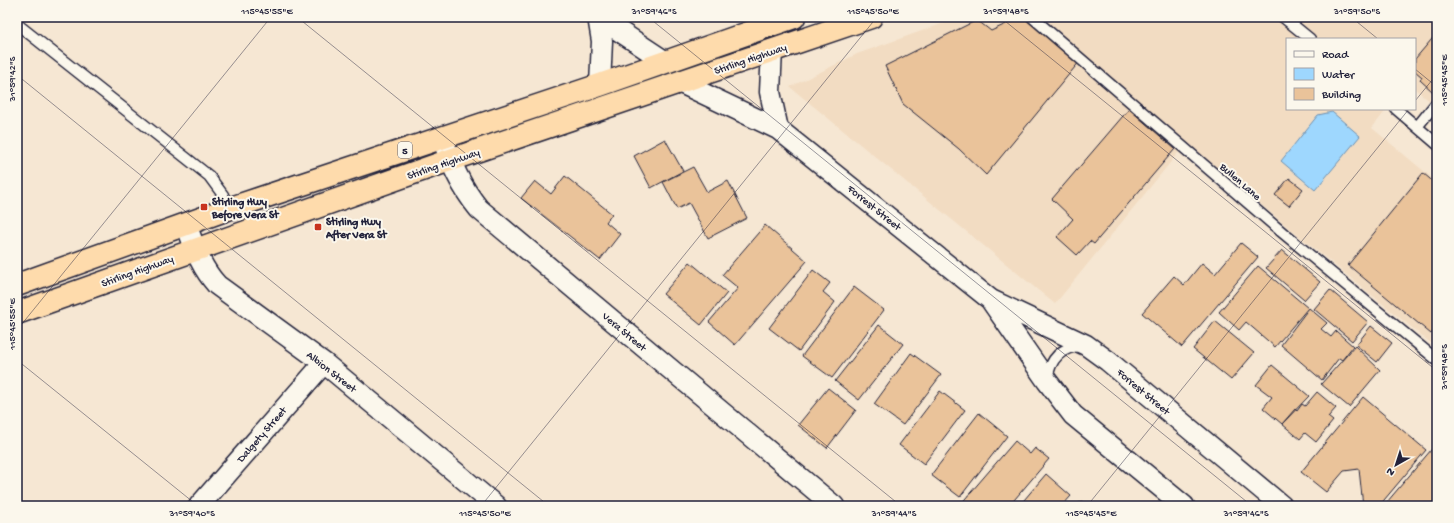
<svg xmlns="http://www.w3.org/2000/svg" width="1454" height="523" font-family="'Gochi Hand',sans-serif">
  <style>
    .built { fill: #f2dcc2 }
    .water { fill: #9ed7fe; stroke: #6c8fb0 }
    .building { fill: #eac39a; stroke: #22223b }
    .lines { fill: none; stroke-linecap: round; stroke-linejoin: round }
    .lane-casing { stroke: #22223b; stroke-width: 13 }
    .street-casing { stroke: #22223b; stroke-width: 23 }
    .highway-casing { stroke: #22223b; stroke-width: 25 }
    .lane { stroke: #fbf7ec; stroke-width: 10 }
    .street { stroke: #fbf7ec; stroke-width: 20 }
    .highway { stroke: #fedbac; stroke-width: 22 }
    .ticks { fill: none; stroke: #22223b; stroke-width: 1; stroke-opacity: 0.45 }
    .poi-dot { fill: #c8321e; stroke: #fbf7ec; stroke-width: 1.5 }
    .labels { text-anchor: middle; stroke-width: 4; stroke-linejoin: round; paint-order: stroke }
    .shield { fill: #fbf7ec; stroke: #636270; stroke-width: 1 }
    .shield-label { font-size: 10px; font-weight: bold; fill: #22223b }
    .street-label { font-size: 11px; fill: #22223b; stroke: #fbf7ec }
    .poi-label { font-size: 11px; font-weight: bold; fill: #22223b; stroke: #fbf7ec; text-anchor: start }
    .neatline { fill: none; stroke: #22223b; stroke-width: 1.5 }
    .ticks-label { font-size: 10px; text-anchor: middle; fill: #22223b }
  </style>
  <rect width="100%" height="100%" fill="#f6e7d3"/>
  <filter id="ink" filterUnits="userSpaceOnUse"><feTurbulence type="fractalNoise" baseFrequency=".025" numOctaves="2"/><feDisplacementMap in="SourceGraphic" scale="8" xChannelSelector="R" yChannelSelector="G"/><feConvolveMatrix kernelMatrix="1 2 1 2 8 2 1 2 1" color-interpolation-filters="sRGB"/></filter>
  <g filter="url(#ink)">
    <path class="built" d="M961,17H1437V107L1415,89V39H1287V109H1387L1372,128L1437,182V348L1289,228L1187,142L1055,304L790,87L857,54Z"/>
    <path class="water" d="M1332,112L1360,136L1315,190L1281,161L1318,115Z"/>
    <path class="building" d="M1012,17H1026L1080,61L986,175L959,149L903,104L885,66L977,20L991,31L1006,24Z
      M1437,33V87L1433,92L1420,80L1422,77L1415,71V59Z
      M1129,109L1175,149L1094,244L1090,241L1077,255L1057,237L1073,219L1052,199Z
      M665,139L683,171L651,188L634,156Z
      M693,167L707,192L728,181L747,218L708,238L689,203L677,209L663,182Z
      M1423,173L1437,185V327L1431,334L1348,265Z
      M565,176L612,214L606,222L620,234L600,260L521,198L535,181L551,194Z
      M1289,178L1303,189L1289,206L1275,195Z
      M765,225L807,261L735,345L709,322L738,288L722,275Z
      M1241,243L1258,257L1182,347L1142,313L1174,276L1184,285L1202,263L1215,274Z
      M1282,250L1320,282L1304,300L1266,268Z
      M690,262L727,293L701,325L663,294Z
      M1258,266L1308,308L1275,347L1246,322L1239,330L1219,312Z
      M813,270L830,283L823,292L835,302L799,351L769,328Z
      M854,287L884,310L832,378L802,356Z
      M1330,290L1368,322L1352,341L1314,309Z
      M1309,308L1327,323L1321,329L1331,337L1336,331L1353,346L1342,360L1339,358L1322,380L1281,345Z
      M1215,321L1254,353L1231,380L1193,349Z
      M879,325L903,344L859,400L835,381Z
      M1371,326L1392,343L1377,362L1356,345Z
      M1355,346L1380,370L1349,407L1321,384Z
      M911,353L941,375L903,425L874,404Z
      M1272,365L1309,396L1282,424L1263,408L1272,397L1256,385Z
      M828,388L856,410L827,448L798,425Z
      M940,391L965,410L924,464L899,445Z
      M1317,392L1336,408L1328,417L1333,421L1316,442L1305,433L1300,439L1282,424L1295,409L1297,411L1302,404L1305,406Z
      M1363,397L1426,450L1379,506H1363L1359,469L1344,471L1326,492L1301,472Z
      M979,413L1007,436L960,497L931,475Z
      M1015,441L1030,454L1035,448L1049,459L1009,506H959Z
      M1437,443V503L1434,506H1391L1387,502Z
      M1046,474L1071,496L1062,506H1019Z
      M1081,501L1087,506H1077Z"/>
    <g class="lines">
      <defs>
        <path id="lane" d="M1032,17L1283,233L1437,360
          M1283,17L1310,39
          M17,24L209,176L223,195L228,209
          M1396,109L1437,144
          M1417,127L1437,102
          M1047,379C1050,359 1062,346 1082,346"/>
        <path id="street" d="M598,17L666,62
          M598,17L602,41L600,85
          M772,50L770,92L778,129
          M679,82L778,129L991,300L1086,345L1108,361L1282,506
          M442,137C451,164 461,187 479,209L834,506
          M186,224C195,248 200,266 217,285L324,363L496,506
          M992,302L1047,381L1073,415L1184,506
          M199,506L324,363"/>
        <path id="highway" d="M17,285L228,209L600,85L794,17
          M17,313L450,160L871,17"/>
      </defs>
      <use href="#lane" class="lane-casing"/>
      <use href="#street" class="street-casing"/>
      <use href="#highway" class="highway-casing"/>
      <use href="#lane" class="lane"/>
      <use href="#street" class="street"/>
      <use href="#highway" class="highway"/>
    </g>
  </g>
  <path class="ticks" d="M297,17L901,506M648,17L1252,506M1000,17L1437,371M1351,17L1378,39M1415,69L1437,87M17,75L549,506M1415,101L1437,74M17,330L271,17M17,360L198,506M481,506L877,17M1087,506L1409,109"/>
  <g class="poi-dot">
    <rect x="200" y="203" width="8" height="8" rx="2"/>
    <rect x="314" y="223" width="8" height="8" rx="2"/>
  </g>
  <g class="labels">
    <rect class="shield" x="398" y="142" width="14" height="16" rx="3"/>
    <g class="shield-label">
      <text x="405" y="154">5</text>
    </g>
    <g class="street-label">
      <text transform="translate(750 58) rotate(-19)" y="4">Stirling Highway</text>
      <text transform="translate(443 163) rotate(-19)" y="4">Stirling Highway</text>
      <text transform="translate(1241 181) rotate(41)" y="4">Bullen Lane</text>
      <text transform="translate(875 207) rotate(39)" y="4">Forrest Street</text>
      <text transform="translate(137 270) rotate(-20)" y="4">Stirling Highway</text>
      <text transform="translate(625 331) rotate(40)" y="4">Vera Street</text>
      <text transform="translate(332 371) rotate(38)" y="4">Albion Street</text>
      <text transform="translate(1144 391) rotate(40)" y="4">Forrest Street</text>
      <text transform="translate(261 434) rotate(-49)" y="4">Dalgety Street</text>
    </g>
    <g class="poi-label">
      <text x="212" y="205">Stirling Hwy<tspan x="212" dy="13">Before Vera St</tspan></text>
      <text x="326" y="225">Stirling Hwy<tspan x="326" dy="13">After Vera St</tspan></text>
    </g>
  </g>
  <rect width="1454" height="523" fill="none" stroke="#fbf7ec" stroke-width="44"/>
  <rect x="1286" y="38" width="130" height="72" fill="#fbf7ec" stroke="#a4a2a5"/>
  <rect x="1294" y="51" width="20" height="6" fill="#fbf7ec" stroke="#a4a2a5"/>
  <text x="1322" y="58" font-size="12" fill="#22223b">Road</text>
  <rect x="1294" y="68" width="20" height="12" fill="#9ed7fe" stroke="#a4a2a5"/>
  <text x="1322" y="78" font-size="12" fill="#22223b">Water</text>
  <rect x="1294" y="88" width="20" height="12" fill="#eac39a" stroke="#a4a2a5"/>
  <text x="1322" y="98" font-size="12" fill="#22223b">Building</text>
  <g transform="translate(1396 465) rotate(219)" stroke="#fbf7ec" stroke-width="3" paint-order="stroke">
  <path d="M0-3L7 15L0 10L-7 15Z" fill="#22223b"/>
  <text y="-6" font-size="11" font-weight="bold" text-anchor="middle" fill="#22223b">N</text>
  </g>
  <rect x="22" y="22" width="1410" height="479" class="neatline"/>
  <g class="ticks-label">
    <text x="267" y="14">115°45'55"E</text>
    <text x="654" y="14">31°59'46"S</text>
    <text x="873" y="14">115°45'50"E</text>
    <text x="1006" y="14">31°59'48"S</text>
    <text x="1357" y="14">31°59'50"S</text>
    <text transform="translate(11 79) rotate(-90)" y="4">31°59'42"S</text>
    <text transform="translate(1443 80) rotate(-90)" y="4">115°45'45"E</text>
    <text transform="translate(11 324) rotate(-90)" y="4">115°45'55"E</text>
    <text transform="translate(1443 367) rotate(-90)" y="4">31°59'48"S</text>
    <text x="192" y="516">31°59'40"S</text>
    <text x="485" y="516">115°45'50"E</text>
    <text x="894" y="516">31°59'44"S</text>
    <text x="1091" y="516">115°45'45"E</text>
    <text x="1246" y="516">31°59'46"S</text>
  </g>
</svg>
